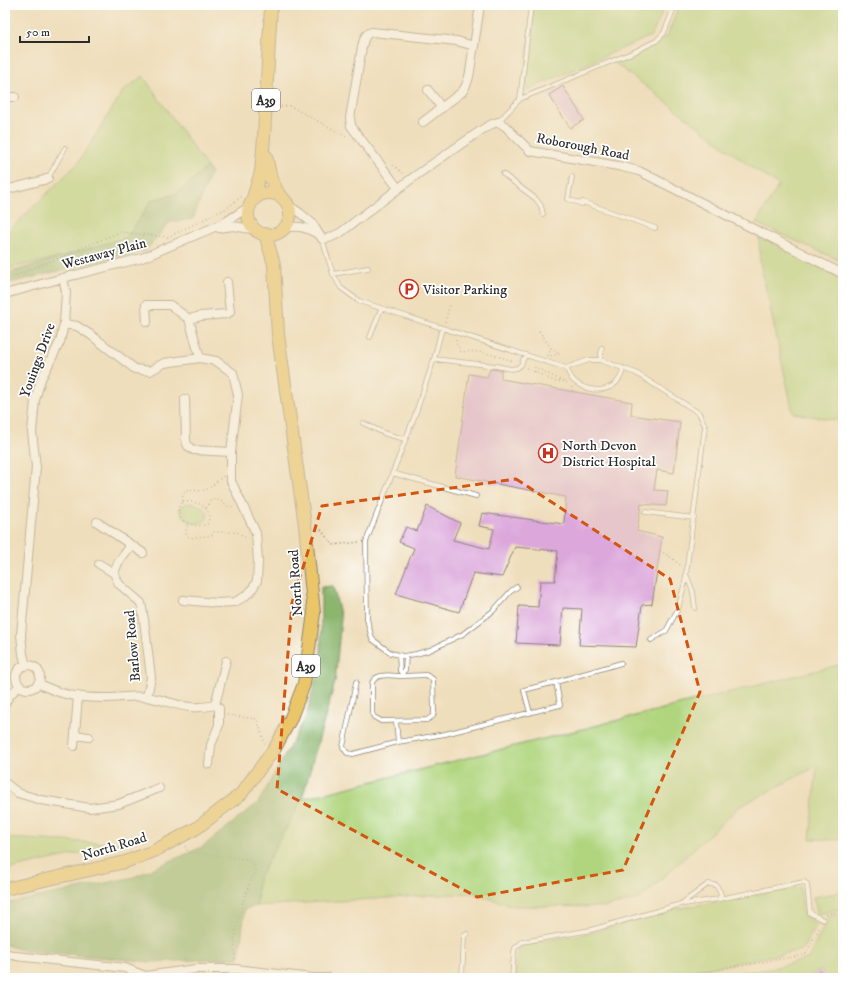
<svg xmlns="http://www.w3.org/2000/svg" width="848" height="983" font-family="'IM FELL DW Pica',serif">
  <style>
    .green { fill: #b1d57f; stroke: #6e8055 }
    .forest { fill: #8cb66e; stroke: #5c704c }
    .building { fill: #dca8db }
    .lines { fill: none; stroke-linecap: round; stroke-linejoin: round }
    .lane-casing { stroke: #8d8474; stroke-width: 5.5 }
    .street-casing { stroke: #8d8474; stroke-width: 10 }
    .primary-casing { stroke: #8d8474; stroke-width: 14 }
    .path { stroke: #8d8474; stroke-width: 1.5; stroke-dasharray: 1 3; stroke-linecap: butt }
    .lane { stroke: #fff; stroke-width: 4 }
    .street { stroke: #fff; stroke-width: 8 }
    .primary { stroke: #ebc669; stroke-width: 12 }
    .marked { fill: none; stroke: #d5540f; stroke-width: 3; stroke-dasharray: 8 5; stroke-linejoin: round }
    .labels { text-anchor: middle; stroke-width: 3.5; stroke-linejoin: round; paint-order: stroke }
    .shield { fill: #fff; stroke: #6b6b6b; stroke-width: 1 }
    .shield-label { font-size: 13px; font-weight: bold; fill: #2b2b2b }
    .street-label { font-size: 14px; fill: #2b2b2b; stroke: #fff }
    .poi-label { font-size: 14px; fill: #2b2b2b; stroke: #fff; text-anchor: start }
  </style>
  <rect width="100%" height="100%" fill="#fff"/>
  <filter id="ink" filterUnits="userSpaceOnUse"><feTurbulence type="fractalNoise" baseFrequency=".025" numOctaves="2"/><feDisplacementMap in="SourceGraphic" scale="8" xChannelSelector="R" yChannelSelector="G"/><feConvolveMatrix kernelMatrix="1 2 1 2 8 2 1 2 1" color-interpolation-filters="sRGB"/></filter>
  <filter id="wash" filterUnits="userSpaceOnUse"><feTurbulence type="fractalNoise" baseFrequency=".012" numOctaves="4" result="noise"/><feDisplacementMap in="SourceGraphic" scale="16" xChannelSelector="R" yChannelSelector="G"/><feGaussianBlur stdDeviation="0.9" result="paint"/><feColorMatrix in="noise" values="0 0 0 0 0 0 0 0 0 0 0 0 0 0 0 0 0 1.4 0 .05"/><feComposite in="paint" operator="in"/></filter>
  <g filter="url(#wash)">
    <rect width="100%" height="100%" fill="#efdebc"/>
    <path class="green" d="M534,5H666L651,36L527,90V60Z
      M679,5H843V262L756,223L779,185L751,167L615,63L667,37Z
      M143,76L207,167L176,194L152,200L127,237L61,257L5,269V235L78,163L123,91Z
      M759,236L843,279V418L841,421L793,413L760,262Z
      M192,503C227,513 194,538 180,511L181,507L186,504Z
      M843,664V840L810,839L817,766L739,807L640,899L604,907L514,906L472,893L257,906L258,879L302,799Z
      M5,838L121,844L5,870Z
      M843,885V908L818,914L813,897L837,893Z
      M800,887L804,915L817,924L802,950L695,971L645,978H515L517,952L524,944L591,933L675,909Z
      M843,913V978H826L821,970L805,978H794L793,976L789,978H726V974L770,969L808,959L829,916Z"/>
    <path class="forest" d="M207,167L211,172L193,219L170,222L146,250L5,284V274L127,237L152,200L176,194Z
      M333,586L341,618L335,682L302,799L258,879L257,906L245,909L239,958L151,962L23,950L5,945V904L134,877L202,847L258,803L306,717L321,660V587Z"/>
    <g id="blocks">
      <path class="building" d="M563,86L584,120L570,128L549,95Z
        M490,369L501,370V379L632,402L631,415L680,422L674,473L657,470L654,490L668,491L666,506L641,504L637,531L662,537L652,604L642,605L636,647L579,645L582,609L563,608L560,645L516,643L519,606L538,607L540,581H555L558,551L515,547L502,577L473,573L459,612L396,594L414,548L399,542L406,527L417,531L427,506L460,523L453,540L489,549L494,529L479,526L482,513L564,524L566,497L455,476L469,374L487,377Z
        M821,970L826,978H805Z"/>
    </g>
  </g>
  <g filter="url(#ink)">
    <use href="#blocks" fill-opacity="0" stroke="#8d8474" stroke-width="1"/>
    <g class="lines">
      <defs>
        <path id="lane" d="M520,99L531,5
          M498,122L520,99L634,52L656,41L664,33L675,5
          M503,174L536,199L541,206L543,214
          M572,177L568,199L582,204
          M48,178L65,148
          M583,202L655,228
          M322,239L333,274L341,288L359,301L566,368L589,360H600L636,373L699,413L705,426L685,582L678,609L666,631L651,640
          M333,274L368,268
          M442,328L434,359L415,415L366,542L367,619L372,639L391,653L403,656L416,654L430,650L463,634L493,611L511,591L517,587
          M370,337L381,309
          M434,359L496,366L511,369L517,368L521,365L525,355
          M600,360L602,348
          M566,368C568,372 571,378 574,381C591,396 620,392 623,368
          M363,423L386,434L405,439
          M392,473L476,496
          M645,512L694,518
          M686,574L693,592L695,608
          M399,655L400,671L402,673L405,670L406,656
          M402,673L403,676L426,675L433,679L434,712L433,716L427,720L381,721L374,717L372,713V683C376,672 392,676 403,676
          M356,682L343,747L347,753L353,754L398,742L445,734L560,705L556,682L524,690L530,713
          M556,682L621,663
          M396,721L398,742
          M684,904L719,899
          M462,978L464,936L467,934
          M512,978L514,952L515,948L522,942L591,930L681,904L708,884L716,885L720,892L721,895L719,899L804,882L807,884L810,913L823,920"/>
        <path id="street" d="M474,46L480,5
          M428,90L442,108
          M5,97H15
          M398,188L351,126L350,118L362,47C364,40 364,34 372,32L457,41L474,46C470,62 472,79 462,92L423,122
          M5,190L44,180L48,178
          M288,205L300,213L312,223L322,239L329,238L340,233L415,176L483,129L492,124L498,122L505,126L530,151L618,166L639,171L843,274
          M219,228L233,226L257,230
          M284,228C299,225 305,227 318,234
          M5,294L63,278L142,258L224,223L250,206
          M189,319L201,316L227,314L230,312L227,282
          M147,322L146,305H170L189,319L200,358
          M64,324L77,326L91,335L135,369L150,371L164,363L200,358L216,361L233,373L238,395L231,452V481L256,533L258,562L257,581L251,591L244,597L235,602L217,603L183,600
          M185,399L186,441L188,446L193,450L231,452
          M97,522L143,553
          M99,564L114,573L119,584L141,603L144,620L151,677L147,697
          M114,573L118,563L131,545
          M16 677a12 12 0 1 1 24 0a12 12 0 1 1-24 0Z
          M26,666L23,654L21,635L36,467L32,432L35,400L41,379L60,342L64,324L66,292L63,278
          M38,683C62,696 80,698 106,698C120,698 133,695 146,697C173,701 186,712 215,705
          M5,703L9,696L19,686
          M75,735L89,737
          M74,746L78,696
          M209,764L211,745L219,725V708L215,705L226,661
          M5,783L18,793L41,800L90,808L119,804L159,788
          M5,953L16,956L125,968L145,976L196,969H236L312,978H329"/>
        <path id="primary" d="M266,156L271,179L279,195
          M248 214a21 21 0 1 1 42 0a21 21 0 1 1-42 0Z
          M251,204L261,172L264,137L271,5
          M5,889L125,862L154,851L197,828L241,794L275,748L290,720L304,684L314,613L305,525L278,335L274,264L265,234"/>
      </defs>
      <use href="#lane" class="lane-casing"/>
      <use href="#street" class="street-casing"/>
      <use href="#primary" class="primary-casing"/>
      <path class="path" d="M277,107L290,106L349,138
        M393,165L404,174
        M5,280L120,232L168,237L227,208L242,196
        M445,322L450,304
        M539,331L551,348L560,354L551,356
        M456,340V343L461,352C480,350 495,355 512,361
        M548,356L551,348
        M526,368L556,382L562,381L567,383
        M535,372V367L562,381
        M572,387L571,390L576,391
        M223,476C218,480 212,487 205,490C196,493 180,484 183,502L180,504L178,510L181,519L188,523C186,530 184,534 190,538L213,535L214,532H237L248,539
        M183,502C197,500 213,507 208,523C202,527 194,526 188,523
        M206,508L211,500C225,497 223,510 234,506
        M317,529L321,530L333,545L360,542
        M660,550L673,559L681,566
        M227,715L257,719L265,744
        M185,846L188,852L247,859C253,862 255,864 255,870C243,900 232,929 235,961
        M826,914L843,910
        M668,978L805,955L820,926"/>
      <use href="#lane" class="lane"/>
      <use href="#street" class="street"/>
      <use href="#primary" class="primary"/>
    </g>
  </g>
  <path d="M0 0H848V983H0ZM516,479L670,579L700,692L623,870L477,897L277,789L292,603L322,506Z" fill="#efdebc" fill-opacity=".55" fill-rule="evenodd"/>
  <path class="marked" d="M516,479L670,579L700,692L623,870L477,897L277,789L292,603L322,506Z"/>
  <defs>
    <symbol id="parking-ring" viewBox="-11 -11 22 22"><circle r="9.5" fill="#fff" stroke="#c8321e" stroke-width="1.5"/><path d="M-3.5-5.5H1a3.5 3.5 0 0 1 0 7H-1V5.5H-3.5ZM-1-3.4V-.6H.8a1.4 1.4 0 0 0 0-2.8Z" fill="#c8321e"/></symbol>
    <symbol id="hospital-ring" viewBox="-11 -11 22 22"><circle r="9.5" fill="#fff" stroke="#c8321e" stroke-width="1.5"/><path d="M-5-5h3v3.5h4V-5h3V5h-3V1.5h-4V5h-3Z" fill="#c8321e"/></symbol>
  </defs>
  <g fill-rule="evenodd">
    <use href="#parking-ring" x="398" y="278" width="22" height="22"/>
    <use href="#hospital-ring" x="537" y="442" width="22" height="22"/>
  </g>
  <g class="labels">
    <g class="shield">
      <rect x="252" y="89" width="28" height="22" rx="3"/>
      <rect x="292" y="655" width="28" height="22" rx="3"/>
    </g>
    <g class="shield-label">
      <text x="266" y="105">A39</text>
      <text x="306" y="671">A39</text>
    </g>
    <g class="street-label">
      <text transform="translate(583 146) rotate(11)" y="5">Roborough Road</text>
      <text transform="translate(104 253) rotate(-15)" y="5">Westaway Plain</text>
      <text transform="translate(37 360) rotate(-70)" y="5">Youings Drive</text>
      <text transform="translate(295 583) rotate(-94)" y="5">North Road</text>
      <text transform="translate(132 646) rotate(-95)" y="5">Barlow Road</text>
      <text transform="translate(114 846) rotate(-17)" y="5">North Road</text>
    </g>
    <g class="poi-label">
      <text x="423" y="294">Visitor Parking</text>
      <text x="562" y="450">North Devon<tspan x="562" dy="16">District Hospital</tspan></text>
    </g>
  </g>
  <rect width="848" height="983" fill="none" stroke="#fff" stroke-width="20"/>
  <path d="M20 36v6h69v-6" fill="none" stroke="#2b2b2b" stroke-width="2"/>
  <text x="26" y="36" font-size="12" fill="#2b2b2b" stroke="#ffffff" stroke-width="3" paint-order="stroke">50 m</text>
</svg>
